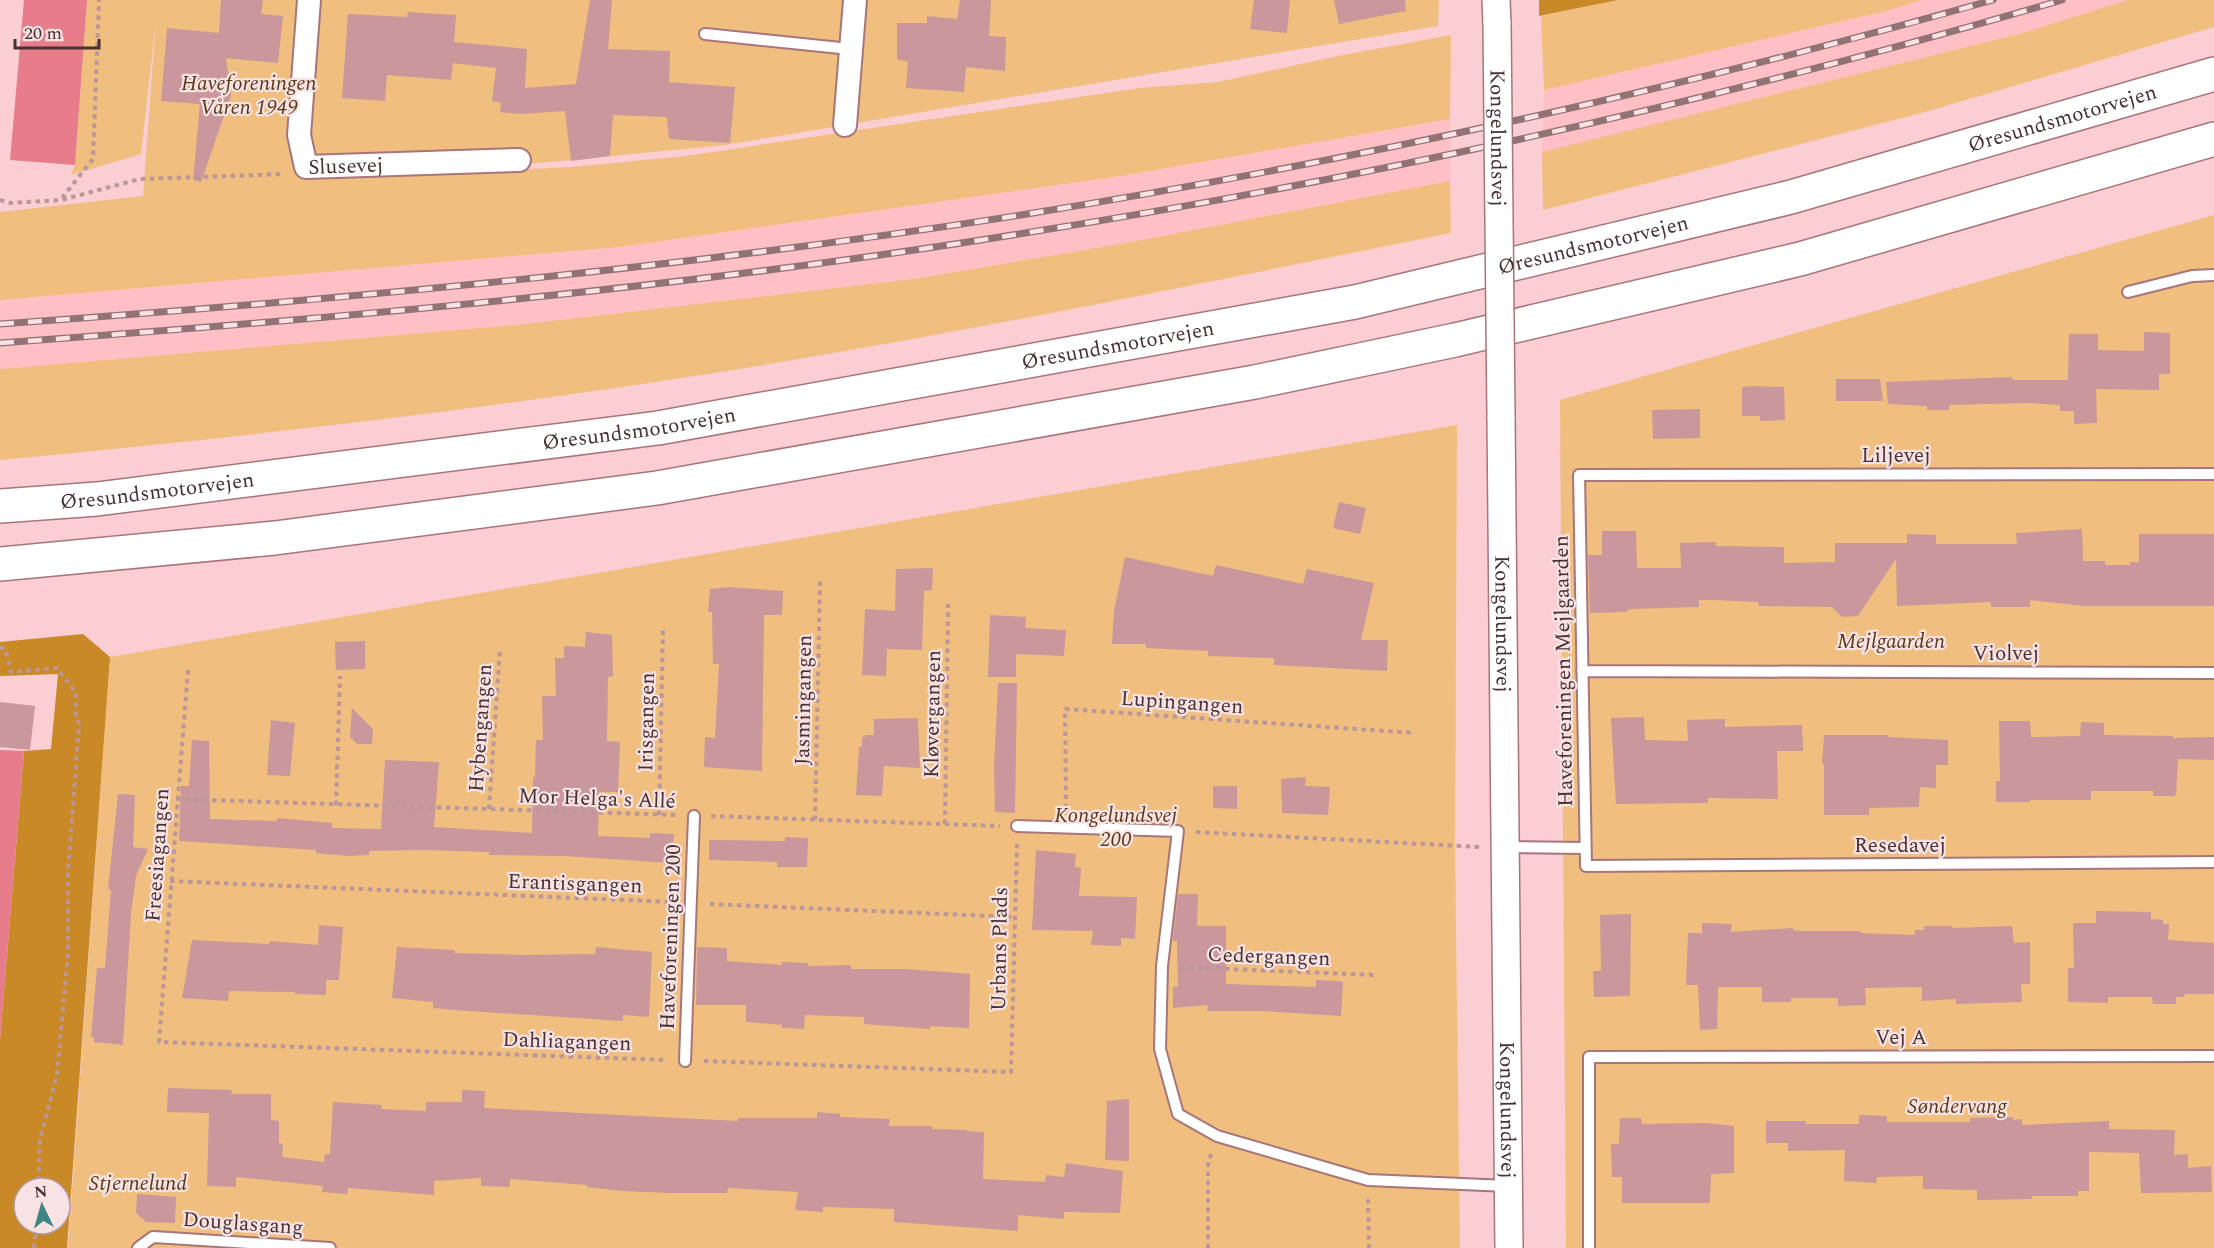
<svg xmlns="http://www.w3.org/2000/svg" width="2214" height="1248" font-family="Spectral,serif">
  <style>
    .built { fill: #febfc5 }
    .green { fill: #f0be7e }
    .forest { fill: #c98927; fill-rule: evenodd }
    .water { fill: #e77d8b }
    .building { fill: #ca979c }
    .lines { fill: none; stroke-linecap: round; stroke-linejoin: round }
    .service-casing { stroke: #a7757a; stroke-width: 14 }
    .minor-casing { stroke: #a7757a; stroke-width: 26 }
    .tertiary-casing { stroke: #a7757a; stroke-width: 30 }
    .motorway-casing { stroke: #a7757a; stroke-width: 36 }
    .path { stroke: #bb979a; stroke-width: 4; stroke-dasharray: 4.5 4.5; stroke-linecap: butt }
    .service { stroke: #fff; stroke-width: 10 }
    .minor { stroke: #fff; stroke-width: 22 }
    .tertiary { stroke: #fff; stroke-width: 27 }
    .motorway { stroke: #fff; stroke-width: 33 }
    .rail-casing { stroke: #917275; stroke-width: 7 }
    .rail { stroke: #f9e2e4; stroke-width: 4.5; stroke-dasharray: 14; stroke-linecap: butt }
    .tertiary-bridge-casing { stroke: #a7757a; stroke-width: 30; stroke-linecap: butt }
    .tertiary-bridge { stroke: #fff; stroke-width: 27 }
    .labels { text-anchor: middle; stroke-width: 4.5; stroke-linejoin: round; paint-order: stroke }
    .park-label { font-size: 21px; font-style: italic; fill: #563a15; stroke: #f9e2e4 }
    .street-label { font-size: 21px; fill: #463133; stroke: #f9e2e4 }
  </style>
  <rect width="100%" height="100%" fill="#faced2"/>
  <path class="built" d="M1921,0H2128L2019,34L1542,152L1544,90L1886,11Z
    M1450,119V181L1131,242L914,279L516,325L0,369V300L619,247L1121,176Z"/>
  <path class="green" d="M87,0H1439L1438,26L725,145L416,175L571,167L686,156L1140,88L1218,82L1338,56L1451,35L1450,119L1121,176L619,247L0,300V212L143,196L156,20L141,154L71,175L75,165Z
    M1618,0H1921L1886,11L1544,90L1541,16Z
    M2128,0H2214V27L1918,114L1543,210L1542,152L2019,34Z
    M1450,181L1451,233C1212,281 974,331 733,370C490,409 245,437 0,460V369L516,325L914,279L1131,242Z
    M2214,215V1248H1566L1560,400Z
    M1457,425L1455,846L1460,1248H68L110,657Z"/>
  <path class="forest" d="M1539,0H1618L1539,16Z
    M83,634L110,657L67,1248H0V1039L24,751L51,749L58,674L0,676V642ZM24,1188H60V1224H24Z"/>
  <path class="water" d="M24,0H87L75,165L10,160Z
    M0,750L24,751L0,1039Z"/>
  <path class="building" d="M221,0H263L261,14L283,16L278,63L226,58L231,96L201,182L193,180L200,104L161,101L167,28L219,33Z
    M590,0H612L608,49L670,51L669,82L735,87L730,143L669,139L667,117L613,115L610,156L571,161L565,111L521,114L500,112L501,103L492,101L496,68L453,63L451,80L387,75L385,101L342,98L348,14L407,17L408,12L456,15L454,42L527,49L525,88L576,84Z
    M960,0H991L989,36L1006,37L1005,71L966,67L964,92L906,88L908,61L897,60V23H927V16L957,19Z
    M1254,0H1290L1287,33L1250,29Z
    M1334,0H1405L1406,11L1339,24Z
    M2144,332L2170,333V374H2159V390L2096,389L2097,423L2074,424V411H2060V405L2029,403L1949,405V410H1927V406L1888,404L1886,382L2012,377L2013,380H2068L2069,334H2098V350L2144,351Z
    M1836,379H1880L1883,401H1836Z
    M1752,386L1784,387L1785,420L1760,421V416H1742V387Z
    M1700,409V438L1653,439L1652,410Z
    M1339,502L1366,508L1360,534L1333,528Z
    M2082,529L2083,561H2105V565H2130V562H2139V534H2214V606H2084L2030,600V607H1991V602L1897,606L1896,559L1858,616L1842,617L1832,607L1759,606L1758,602L1714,600H1699V607L1629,609L1626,612L1590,613L1588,555H1602V531H1636L1637,568H1681L1680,543L1716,542V546L1784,547V563L1835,562V543H1907V534L1936,535V544H2017L2016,533Z
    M1125,557L1213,576L1216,565L1303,584L1307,569L1374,583L1361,640H1388L1387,671L1274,665V658L1208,656V651L1146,648V644H1112L1114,611Z
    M933,568L932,590L924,591L922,650L887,649L886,676L862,675L865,609L895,611L896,569Z
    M730,587L783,591L782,615H764L762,771L704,767L705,737L715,738L719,664H713L712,612H708L710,589Z
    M990,615L1026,617L1025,628L1066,630L1064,656L1016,654V677H988Z
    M586,632L612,635L613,676L608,677L607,741L620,742L618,792H599L598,836L650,838V833L674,834L672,863L564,856L489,855V852L423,850L369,851V855L348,856L316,853V850L179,841L181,786H189L192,740L209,741L210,819L276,821L278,818L332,823V828L381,829L385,760L439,762L434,827L532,833L533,777H535L536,740H543L542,696H556L555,658H564V646L585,647Z
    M365,641V669L336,670L335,642Z
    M998,683H1017L1015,813L995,812L994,767Z
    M0,702L35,706L30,750L0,747Z
    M352,708L373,729L372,744H357L350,737Z
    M1644,717L1645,740L1688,741L1687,720L1725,719V727L1802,725L1803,751H1777L1778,799L1708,798V803L1616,804L1611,718Z
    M918,718L920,768L884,766L882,796L856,795L859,747H862V737H865V735H874V719Z
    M271,720L295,723L290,776L267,775Z
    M1999,721H2030L2031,737L2080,736L2081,722L2104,723V735L2173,736V738L2214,737V760L2178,759L2176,794L2174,796H2153V791H2091V800H2030V802H1996V781H2000Z
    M1824,735H1888V737L1948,740V765H1936V788L1920,787L1919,807L1869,808V815H1824V764H1822Z
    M1306,777L1305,786L1330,787L1328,815L1282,813L1281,779Z
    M1213,786H1237V809L1213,808Z
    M118,794L135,795L133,847L148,849L136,876L131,913L123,1045L94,1042V1037H91L97,968H105L111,890L108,889Z
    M785,837L808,838L807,867H777V862L709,860V840L785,841Z
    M1036,850L1076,854L1075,867L1081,868L1079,896L1137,897L1135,939L1121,938V946L1091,945L1093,931L1032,930Z
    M1178,894H1198L1197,926H1226V984L1316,987V980L1339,981L1343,982L1341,1016L1263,1011H1207L1208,1005L1173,1008V987L1178,986L1177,941H1173V938Z
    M2096,911L2151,912V919L2163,920V924H2169L2168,940L2214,943V994H2185L2184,997H2176V1004H2153L2152,997H2108V1003L2068,1002V968H2074L2073,923H2096Z
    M1631,914L1630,996L1594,997L1593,971H1601L1600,915Z
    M1702,923L1732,924L1731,932L1793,928V930L1800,931H1861L1860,933L1915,935V930H1924V926H1952V928L2012,926L2014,943L2030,942V984H2021L2022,1002L1956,1004V999L1922,1001V987L1865,988L1866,1005L1838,1006V998H1791V1002H1762V987H1718L1717,1029L1700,1030L1698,985H1686L1688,933H1702Z
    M319,925L343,927L339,980H326V995L295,994V992L229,991L228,1001L182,998L192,940L269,944L270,941L318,945Z
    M397,947L455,950L454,953L526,955L595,954L596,947L652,952L649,1017L623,1015V1021L454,1010L433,1008V1002L392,998Z
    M697,947L727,948V961L782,965V962L808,963V966L851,965V969H906L970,974L969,1028L930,1026V1029L864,1024V1017L805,1015L804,1029L782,1028V1025L746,1022V1005H696Z
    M168,1088L232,1090L231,1094H271V1120L279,1121V1143L283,1144L282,1157L324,1162L325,1154H330L333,1102L382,1105L381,1109L426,1111V1102H462V1090L485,1091L484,1108L738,1121V1118H817V1112L840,1114V1117L890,1119L889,1126H932V1129L966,1130V1131L984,1132L983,1179L1045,1182L1046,1175L1064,1177L1066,1163L1123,1171L1120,1213L1064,1212V1219L1018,1215V1231L894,1222V1209L823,1207V1212L795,1210L798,1192L728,1188L727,1193H670L622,1191L587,1187V1185L510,1179V1187L481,1186V1178L434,1181V1195L348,1188L347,1194L322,1192L323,1186L236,1177V1187L207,1186L209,1113L167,1112Z
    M1129,1099V1161L1105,1160L1107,1101Z
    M1859,1115L1887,1116V1122H1970V1118L2013,1117V1120L2022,1119V1125L2109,1121V1129L2175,1130L2174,1155L2188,1154V1168L2211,1166L2212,1192L2141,1193L2139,1153L2089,1152V1191H2078V1196H2032V1199L1977,1200V1190L1923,1189V1176L1877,1177L1876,1183L1844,1181L1845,1150L1788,1151V1143H1766V1121H1806V1124H1859Z
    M1620,1118H1641L1642,1124L1706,1123L1734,1126V1173L1711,1174L1710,1203H1622V1177H1612L1611,1144H1619Z
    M137,1194L176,1197L175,1223L146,1222L136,1213Z"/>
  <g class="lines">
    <defs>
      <path id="service" d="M705,34L850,49
        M2128,292L2192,276L2214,275
        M2214,474L1579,475L1586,866L2214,862
        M1582,671L2214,673
        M1017,826L1178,831L1162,966L1160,1049L1178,1114L1217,1136L1368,1180L1508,1186
        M1505,847L1585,848
        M685,1061L694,816
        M138,1248L153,1237L330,1248
        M1589,1248V1057L2214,1056"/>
      <g id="minor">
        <path id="s1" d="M309,0L299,135L306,167L519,160"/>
        <path d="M845,125L855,0"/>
      </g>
      <g id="tertiary">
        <path d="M1496,0L1497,24"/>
        <path id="s2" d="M1501,416L1509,1248"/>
      </g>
      <g id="motorway">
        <path id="s3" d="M0,506L97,499L658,428L1355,302L1791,197L2214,74"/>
        <path d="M0,564L275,538L657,488L1255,382L1455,340L1800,259L2214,139"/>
      </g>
    </defs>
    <use href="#service" class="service-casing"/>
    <use href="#minor" class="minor-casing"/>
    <use href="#tertiary" class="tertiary-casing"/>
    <use href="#motorway" class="motorway-casing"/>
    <path class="path" d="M62,198L93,159L99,0
      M0,200L11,203L61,200L140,179L284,174
      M0,648H5L11,672L57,668L76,693L75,711L79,724L68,873V953L57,1074L40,1140L38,1188
      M188,670L159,1042L667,1060
      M176,799L676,815
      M336,805L340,676
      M1066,808L1065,709L1414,733
      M489,809L500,649
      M659,815L663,630
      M711,816L1000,826
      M815,820L820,580
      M945,824L948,604
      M1196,832L1480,847
      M170,881L673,902
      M710,904L1015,917
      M1180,967L1375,975
      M704,1061L1011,1072L1017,844
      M1368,1199L1369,1248
      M34,1248L36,1224
      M1208,1248V1165L1211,1154"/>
    <use href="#service" class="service"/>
    <use href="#minor" class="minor"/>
    <use href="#tertiary" class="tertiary"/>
    <use href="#motorway" class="motorway"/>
    <defs>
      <path id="rail" d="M0,324C341,300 683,268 1021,215C1349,162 1673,91 1993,0
        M0,343C343,318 686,288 1025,233C1376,177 1722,100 2062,0"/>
    </defs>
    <use href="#rail" class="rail-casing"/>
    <use href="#rail" class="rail"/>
    <defs>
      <g id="tertiary-bridge">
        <path id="s4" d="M1497,24L1501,416"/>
      </g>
    </defs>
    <use href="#tertiary-bridge" class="tertiary-bridge-casing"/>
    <use href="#tertiary-bridge" class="tertiary-bridge"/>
  </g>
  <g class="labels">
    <g class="park-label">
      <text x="249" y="90">Haveforeningen<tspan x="249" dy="24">Våren 1949</tspan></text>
      <text x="1891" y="648">Mejlgaarden</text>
      <text x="1116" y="822">Kongelundsvej<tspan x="1116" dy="24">200</tspan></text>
      <text x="1957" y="1113">Søndervang</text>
      <text x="138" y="1190">Stjernelund</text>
    </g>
    <g class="street-label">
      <text dy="7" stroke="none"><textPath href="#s3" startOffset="2102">Øresundsmotorvejen</textPath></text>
      <text dy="7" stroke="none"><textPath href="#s4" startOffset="114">Kongelundsvej</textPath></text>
      <text dy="7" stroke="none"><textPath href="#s1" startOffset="208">Slusevej</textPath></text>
      <text dy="7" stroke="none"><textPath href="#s3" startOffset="1616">Øresundsmotorvejen</textPath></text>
      <text dy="7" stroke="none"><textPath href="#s3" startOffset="1130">Øresundsmotorvejen</textPath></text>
      <text dy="7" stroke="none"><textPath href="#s3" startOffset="644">Øresundsmotorvejen</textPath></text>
      <text x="1896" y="462">Liljevej</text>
      <text dy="7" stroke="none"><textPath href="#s3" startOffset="158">Øresundsmotorvejen</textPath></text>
      <text dy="7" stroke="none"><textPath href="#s2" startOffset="208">Kongelundsvej</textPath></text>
      <text x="2006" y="660">Violvej</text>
      <text transform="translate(1563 671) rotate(-91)" y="7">Haveforeningen Mejlgaarden</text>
      <text transform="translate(803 700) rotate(-89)" y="7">Jasmingangen</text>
      <text transform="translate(1182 702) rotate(4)" y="7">Lupingangen</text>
      <text transform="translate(932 714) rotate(-89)" y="7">Kløvergangen</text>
      <text transform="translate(646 722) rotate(-89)" y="7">Irisgangen</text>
      <text transform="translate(480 728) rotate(-86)" y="7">Hybengangen</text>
      <text transform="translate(597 798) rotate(2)" y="7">Mor Helga's Allé</text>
      <text x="1900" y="852">Resedavej</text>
      <text transform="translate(157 855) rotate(-86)" y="7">Freesiagangen</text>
      <text transform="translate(575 883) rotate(2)" y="7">Erantisgangen</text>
      <text transform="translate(670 937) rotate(-88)" y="7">Haveforeningen 200</text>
      <text transform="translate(999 949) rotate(-89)" y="7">Urbans Plads</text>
      <text transform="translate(1269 956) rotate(2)" y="7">Cedergangen</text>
      <text x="1901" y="1044">Vej A</text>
      <text transform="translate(567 1041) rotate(2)" y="7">Dahliagangen</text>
      <text dy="7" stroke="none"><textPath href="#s2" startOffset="694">Kongelundsvej</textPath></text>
      <text transform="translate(243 1223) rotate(4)" y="7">Douglasgang</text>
    </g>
  </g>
  <g transform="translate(42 1206) rotate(355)"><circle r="28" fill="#f9e2e4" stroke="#b19b9d" stroke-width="1.5"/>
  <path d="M0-4.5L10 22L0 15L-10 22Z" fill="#3e8583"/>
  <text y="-9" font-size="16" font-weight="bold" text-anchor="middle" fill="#463133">N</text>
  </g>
  <path d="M15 39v9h84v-9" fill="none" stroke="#463133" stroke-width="3"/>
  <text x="24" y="39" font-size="18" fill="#463133" stroke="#f9e2e4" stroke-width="4.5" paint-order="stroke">20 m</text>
</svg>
